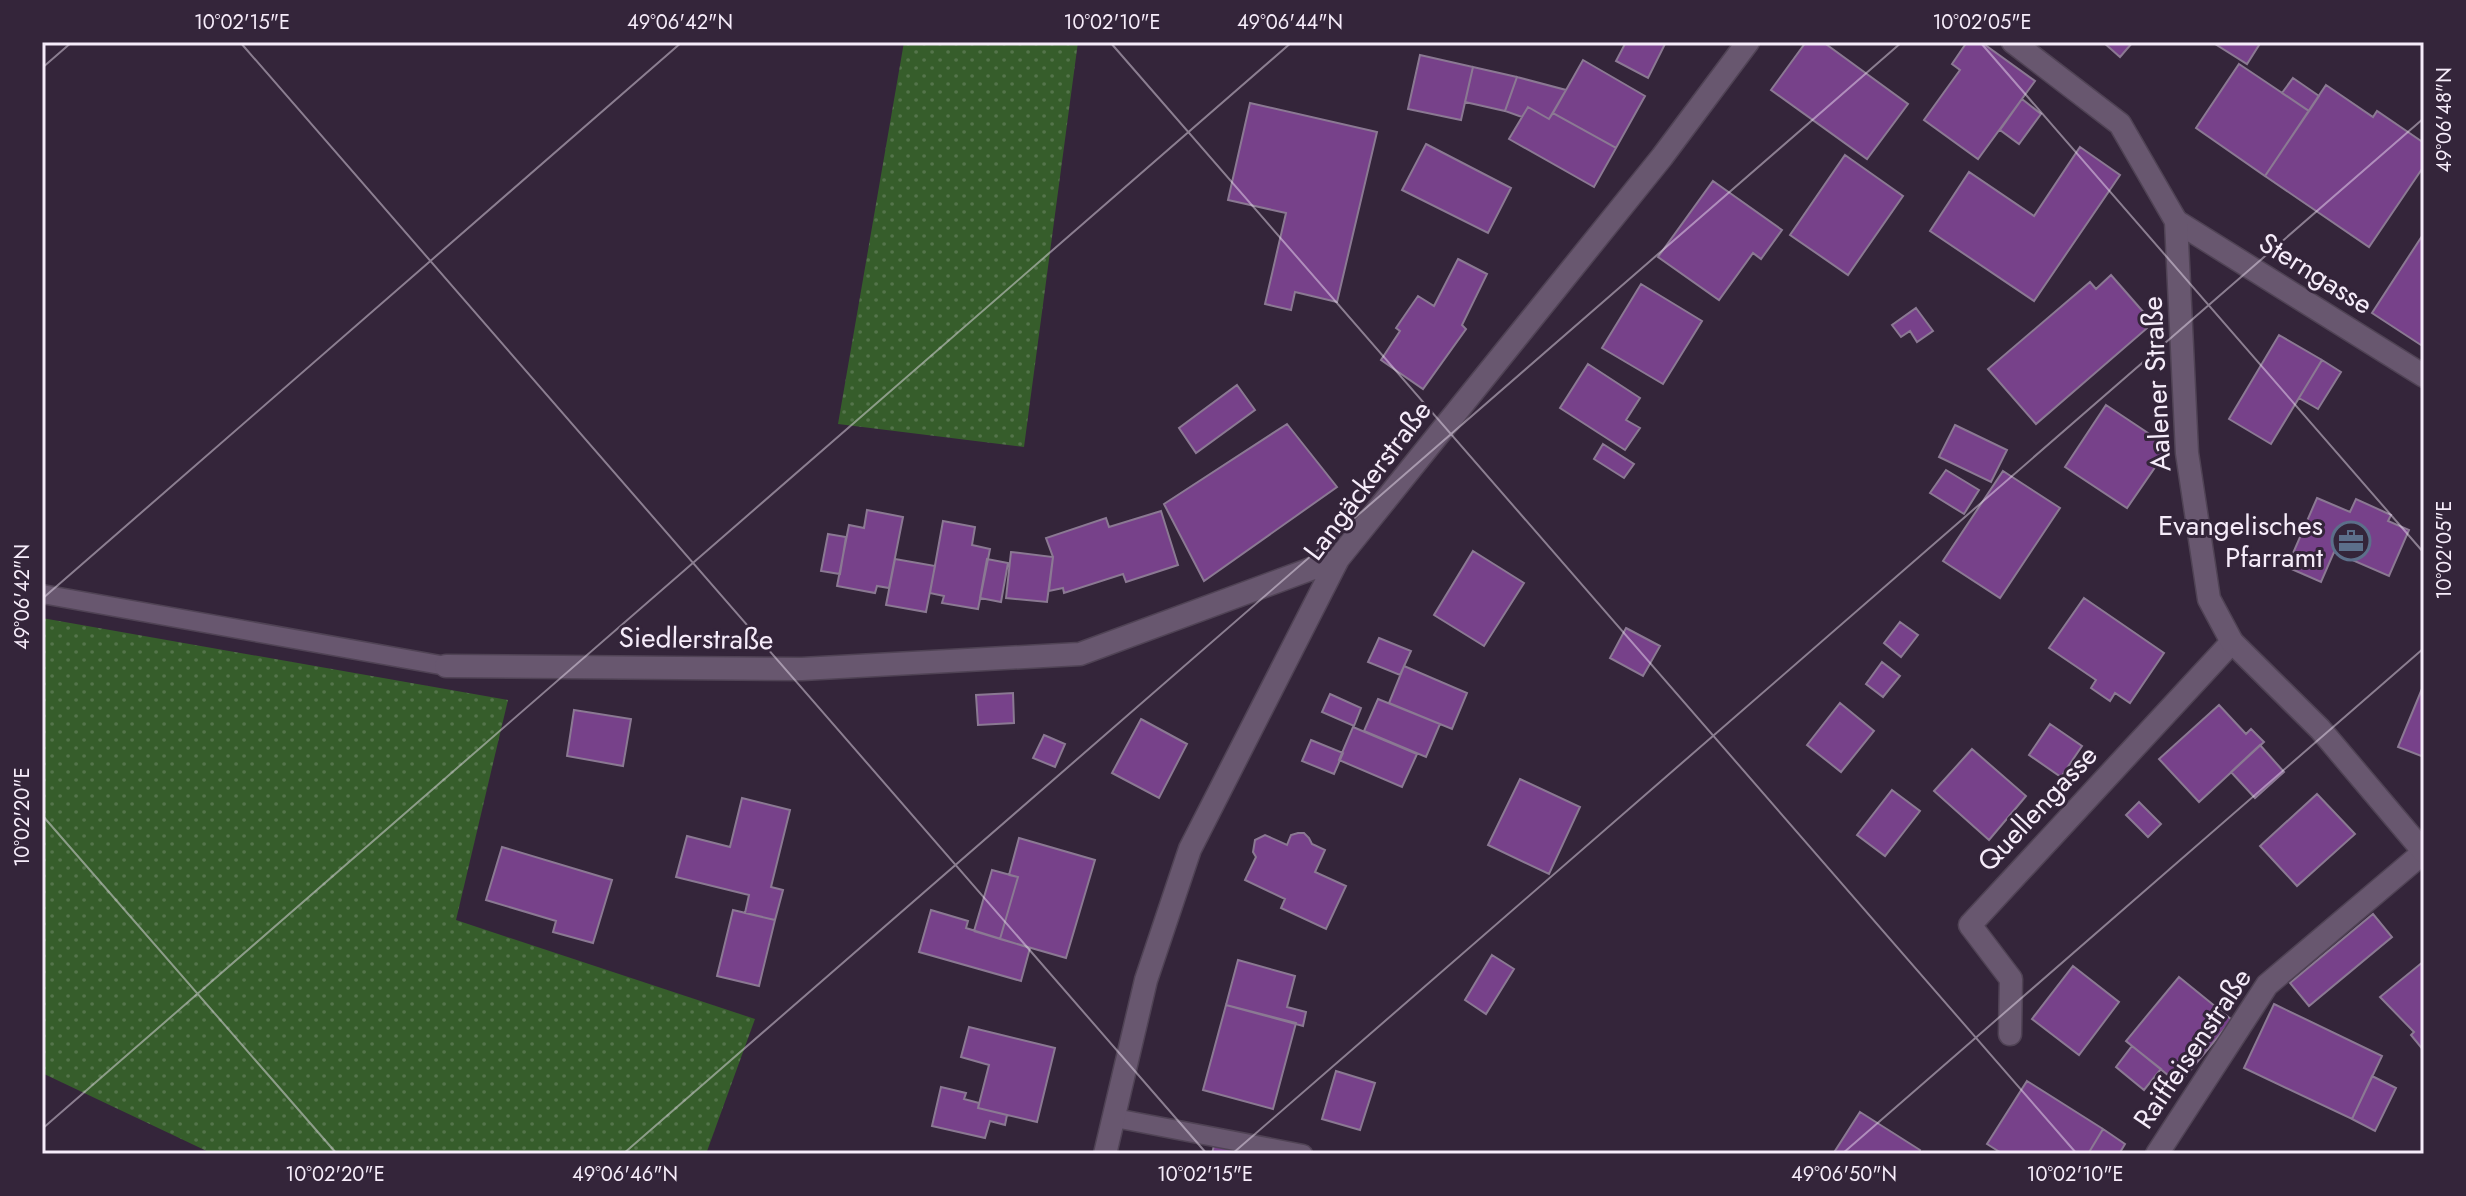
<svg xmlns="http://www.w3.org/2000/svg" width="2466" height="1196" font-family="Jost,sans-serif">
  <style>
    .grass { fill: url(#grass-dots) }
    .building { fill: #77418a; stroke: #8b7993; stroke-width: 2 }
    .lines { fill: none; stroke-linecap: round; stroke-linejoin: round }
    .service-casing { stroke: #504355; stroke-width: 21 }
    .minor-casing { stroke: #504355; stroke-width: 25 }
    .tertiary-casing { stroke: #504355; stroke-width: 25 }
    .service { stroke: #68576f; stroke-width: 18 }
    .minor { stroke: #68576f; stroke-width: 22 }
    .tertiary { stroke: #68576f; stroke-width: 22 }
    .ticks { fill: none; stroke: #f6ecfa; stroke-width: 2; stroke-opacity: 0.45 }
    .labels { text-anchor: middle; stroke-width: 6; stroke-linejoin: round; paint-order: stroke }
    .street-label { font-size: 28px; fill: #f6ecfa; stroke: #34253a }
    .poi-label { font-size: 28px; fill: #f6ecfa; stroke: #34253a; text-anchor: end }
    .neatline { fill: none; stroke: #f6ecfa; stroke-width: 3 }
    .ticks-label { font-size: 20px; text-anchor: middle; fill: #f6ecfa }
  </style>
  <defs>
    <pattern id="grass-dots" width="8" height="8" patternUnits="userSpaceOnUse" patternTransform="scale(2)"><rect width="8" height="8" fill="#365d2b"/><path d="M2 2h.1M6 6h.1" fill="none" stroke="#54744b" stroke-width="1.8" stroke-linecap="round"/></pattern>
  </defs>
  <rect width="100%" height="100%" fill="#34253a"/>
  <path class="grass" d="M904,42H1078L1024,447L838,424Z
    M42,618L508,700L456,920L755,1019L706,1154H213L42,1073Z"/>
  <path class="building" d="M1626,42H1666L1648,78L1616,61Z
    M1806,42H1823L1908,104L1867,159L1771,90Z
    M1967,42H1981L2035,81L1978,159L1924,120L1960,70L1952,64Z
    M2103,42H2133L2120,57Z
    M2212,42H2261L2247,64Z
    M1420,55L1473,67L1461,120L1408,109Z
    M1583,60L1645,96L1616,148L1553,113Z
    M2239,64L2309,111L2265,176L2196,128Z
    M1473,67L1517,77L1505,111L1465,102Z
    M1517,77L1566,90L1549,119L1528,107L1522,117L1505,111Z
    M2293,78L2319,96L2309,111L2282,93Z
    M2326,85L2373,117L2377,111L2424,143V166L2369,247L2265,176Z
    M2022,99L2041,114L2019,144L2000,130Z
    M1250,103L1377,132L1337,302L1295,292L1291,310L1265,304L1286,213L1228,200Z
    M1528,107L1549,119L1553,113L1616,148L1594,187L1509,139Z
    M1426,144L1511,188L1488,233L1402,190Z
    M2080,147L2120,175L2034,301L1930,231L1969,172L2034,216Z
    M1845,155L1903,196L1848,275L1790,235Z
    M1713,181L1782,230L1761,259L1753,253L1719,300L1658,257Z
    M2424,233V347L2372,313Z
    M1458,259L1487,274L1462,325L1466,329L1423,389L1381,360L1400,331L1396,328L1418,296L1434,306Z
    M2111,275L2153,323L2036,424L1988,369L2090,282L2096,289Z
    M1641,284L1702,321L1663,384L1602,348Z
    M1916,308L1933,331L1917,342L1910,331L1901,337L1892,325Z
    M2279,335L2322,360L2271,444L2229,419Z
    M2322,360L2341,372L2318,409L2299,398Z
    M1588,364L1640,398L1626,420L1640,428L1625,450L1560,408Z
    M1237,385L1255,410L1196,453L1179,428Z
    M2106,405L2169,447L2127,508L2065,467Z
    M1287,424L1337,487L1204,581L1164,504Z
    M1955,425L2007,450L1991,482L1939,457Z
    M1603,444L1634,464L1624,478L1594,459Z
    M1946,470L1979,490L1964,514L1930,493Z
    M2003,471L2060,508L2000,598L1943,561Z
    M2317,498L2350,512L2356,499L2391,515L2388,521L2409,530L2389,576L2334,552L2321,582L2287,567Z
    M867,510L903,517L889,588L877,586L875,593L837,586L849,525L864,528Z
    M1161,511L1178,565L1126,582L1123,574L1064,593L1063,588L1049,591L1053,557L1046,538L1106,518L1109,527Z
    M943,521L975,527L972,545L990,549L978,609L942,603L944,596L930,593Z
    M828,534L846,537L840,574L821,571Z
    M1473,551L1524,583L1484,646L1434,615Z
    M1011,552L1053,557L1047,602L1006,598Z
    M895,559L935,566L926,612L886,605Z
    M987,559L1008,563L1001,602L980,598Z
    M2084,598L2164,653L2130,703L2115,693L2110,701L2091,688L2096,680L2049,648Z
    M1900,622L1918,635L1901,657L1884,643Z
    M1626,628L1660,646L1643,676L1610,658Z
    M1379,638L1411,651L1400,675L1368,662Z
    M1882,662L1900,676L1883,697L1866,684Z
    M1404,666L1467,693L1452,729L1389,703Z
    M2424,684V757L2398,747Z
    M1013,693L1014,723L978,725L976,695Z
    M1330,694L1361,708L1354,726L1322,712Z
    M1378,699L1440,724L1426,757L1364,731Z
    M1840,703L1874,731L1841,772L1807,745Z
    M2219,705L2246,734L2251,729L2264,742L2199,802L2159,759Z
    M574,710L631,719L623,766L567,756Z
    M1141,719L1187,744L1159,798L1112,773Z
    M2050,724L2082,746L2061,777L2029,755Z
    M1353,727L1417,754L1402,787L1339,760Z
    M1044,735L1065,744L1055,767L1033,758Z
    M1311,740L1343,753L1334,774L1302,761Z
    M2260,745L2284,772L2255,798L2231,772Z
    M1972,749L2026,796L1989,840L1934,791Z
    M1520,779L1580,807L1549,874L1488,845Z
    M1892,790L1920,811L1885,856L1857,835Z
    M2317,794L2355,834L2297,886L2260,846Z
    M742,798L790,810L771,887L783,890L775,920L745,913L749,895L676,877L687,836L730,847Z
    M2139,802L2161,824L2148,837L2126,815Z
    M1298,833H1304L1309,838L1312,844L1325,850L1315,872L1346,886L1326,929L1281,908L1285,899L1245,880L1256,857L1253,852L1255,840L1265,835L1287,845L1291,835Z
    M1019,838L1095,860L1066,958L1000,939L1018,877L1009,875Z
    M502,847L612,880L593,943L553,932L556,921L486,900Z
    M992,870L1018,877L1000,939L974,931Z
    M733,910L775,920L759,986L717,976Z
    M931,910L968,921L966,928L1030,948L1021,981L919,952Z
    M2373,914L2392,937L2309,1006L2290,983Z
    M1492,955L1514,969L1486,1014L1465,1000Z
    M1238,960L1295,976L1287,1007L1306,1012L1303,1026L1226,1005Z
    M2424,961V1051L2411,1035L2414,1032L2380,997Z
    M2073,966L2119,1002L2079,1055L2032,1019Z
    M2179,977L2232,1020L2179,1084L2126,1041Z
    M2274,1004L2382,1056L2352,1119L2244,1068Z
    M1226,1005L1296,1023L1273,1109L1203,1090Z
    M969,1027L1055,1048L1037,1122L978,1108L989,1065L961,1057Z
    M2132,1046L2161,1069L2144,1090L2116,1067Z
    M1336,1071L1375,1083L1360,1130L1322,1119Z
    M2372,1076L2396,1088L2375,1131L2352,1119Z
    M2027,1081L2103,1129L2088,1154H2003L1987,1144Z
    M941,1087L966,1093L964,1099L979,1103L978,1108L1007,1115L1005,1125L990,1121L985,1138L932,1126Z
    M1860,1112L1920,1150L1918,1154H1833Z
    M2103,1129L2125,1144L2119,1154H2088Z
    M1215,1141L1265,1154H1212Z"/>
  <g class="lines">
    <defs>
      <path id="service" d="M42,594L446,666
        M1115,1118L1303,1154"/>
      <path id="minor" d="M2176,221L2424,376
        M446,666L802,669L1080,654L1338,559
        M2010,1034L2011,979L1970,925L2232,642
        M1105,1154L1146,980L1190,849L1338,559L1662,157L1748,42
        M2157,1154L2267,985L2424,852"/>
      <path id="tertiary" d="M2013,42L2120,124L2176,221L2187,453L2209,599L2232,642L2320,729L2424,852"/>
    </defs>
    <use href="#service" class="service-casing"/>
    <use href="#minor" class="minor-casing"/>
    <use href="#tertiary" class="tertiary-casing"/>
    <use href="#service" class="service"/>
    <use href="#minor" class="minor"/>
    <use href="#tertiary" class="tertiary"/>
  </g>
  <path class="ticks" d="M240,42L1207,1154M1110,42L2077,1154M1980,42L2424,553M42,68L72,42M42,599L682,42M42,815L337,1154M42,1129L1292,42M623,1154L1902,42M1232,1154L2424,118M1842,1154L2424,648"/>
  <defs>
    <symbol id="office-ring" viewBox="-11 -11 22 22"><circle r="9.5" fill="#34253a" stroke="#5c6f8a" stroke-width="1.5"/><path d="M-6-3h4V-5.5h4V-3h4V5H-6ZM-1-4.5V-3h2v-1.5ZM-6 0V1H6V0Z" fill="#5c6f8a"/></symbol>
  </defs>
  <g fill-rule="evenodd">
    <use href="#office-ring" x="2329" y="519" width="44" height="44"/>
  </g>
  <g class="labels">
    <g class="street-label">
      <text transform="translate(2316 273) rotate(32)" y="10">Sterngasse</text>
      <text transform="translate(2156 384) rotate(-93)" y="10">Aalener Straße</text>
      <text transform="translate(1367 480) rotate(-53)" y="10">Langäckerstraße</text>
      <text transform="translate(696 638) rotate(1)" y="10">Siedlerstraße</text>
      <text transform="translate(2037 808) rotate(-47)" y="10">Quellengasse</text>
      <text transform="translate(2192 1048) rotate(-56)" y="10">Raiffeisenstraße</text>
    </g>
    <g class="poi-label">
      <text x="2323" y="535">Evangelisches<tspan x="2323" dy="32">Pfarramt</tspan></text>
    </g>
  </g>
  <rect width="2466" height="1196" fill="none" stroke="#34253a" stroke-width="88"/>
  <rect x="44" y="44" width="2378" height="1108" class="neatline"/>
  <g class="ticks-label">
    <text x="242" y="29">10°02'15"E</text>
    <text x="680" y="29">49°06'42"N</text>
    <text x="1112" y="29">10°02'10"E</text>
    <text x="1290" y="29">49°06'44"N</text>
    <text x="1982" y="29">10°02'05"E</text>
    <text transform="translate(2444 120) rotate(-90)" y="7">49°06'48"N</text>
    <text transform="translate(2444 550) rotate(-90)" y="7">10°02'05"E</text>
    <text transform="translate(22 597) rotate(-90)" y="7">49°06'42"N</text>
    <text transform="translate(22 817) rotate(-90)" y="7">10°02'20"E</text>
    <text x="335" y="1181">10°02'20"E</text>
    <text x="625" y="1181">49°06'46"N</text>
    <text x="1205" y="1181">10°02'15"E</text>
    <text x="1844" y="1181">49°06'50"N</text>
    <text x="2075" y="1181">10°02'10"E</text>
  </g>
</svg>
